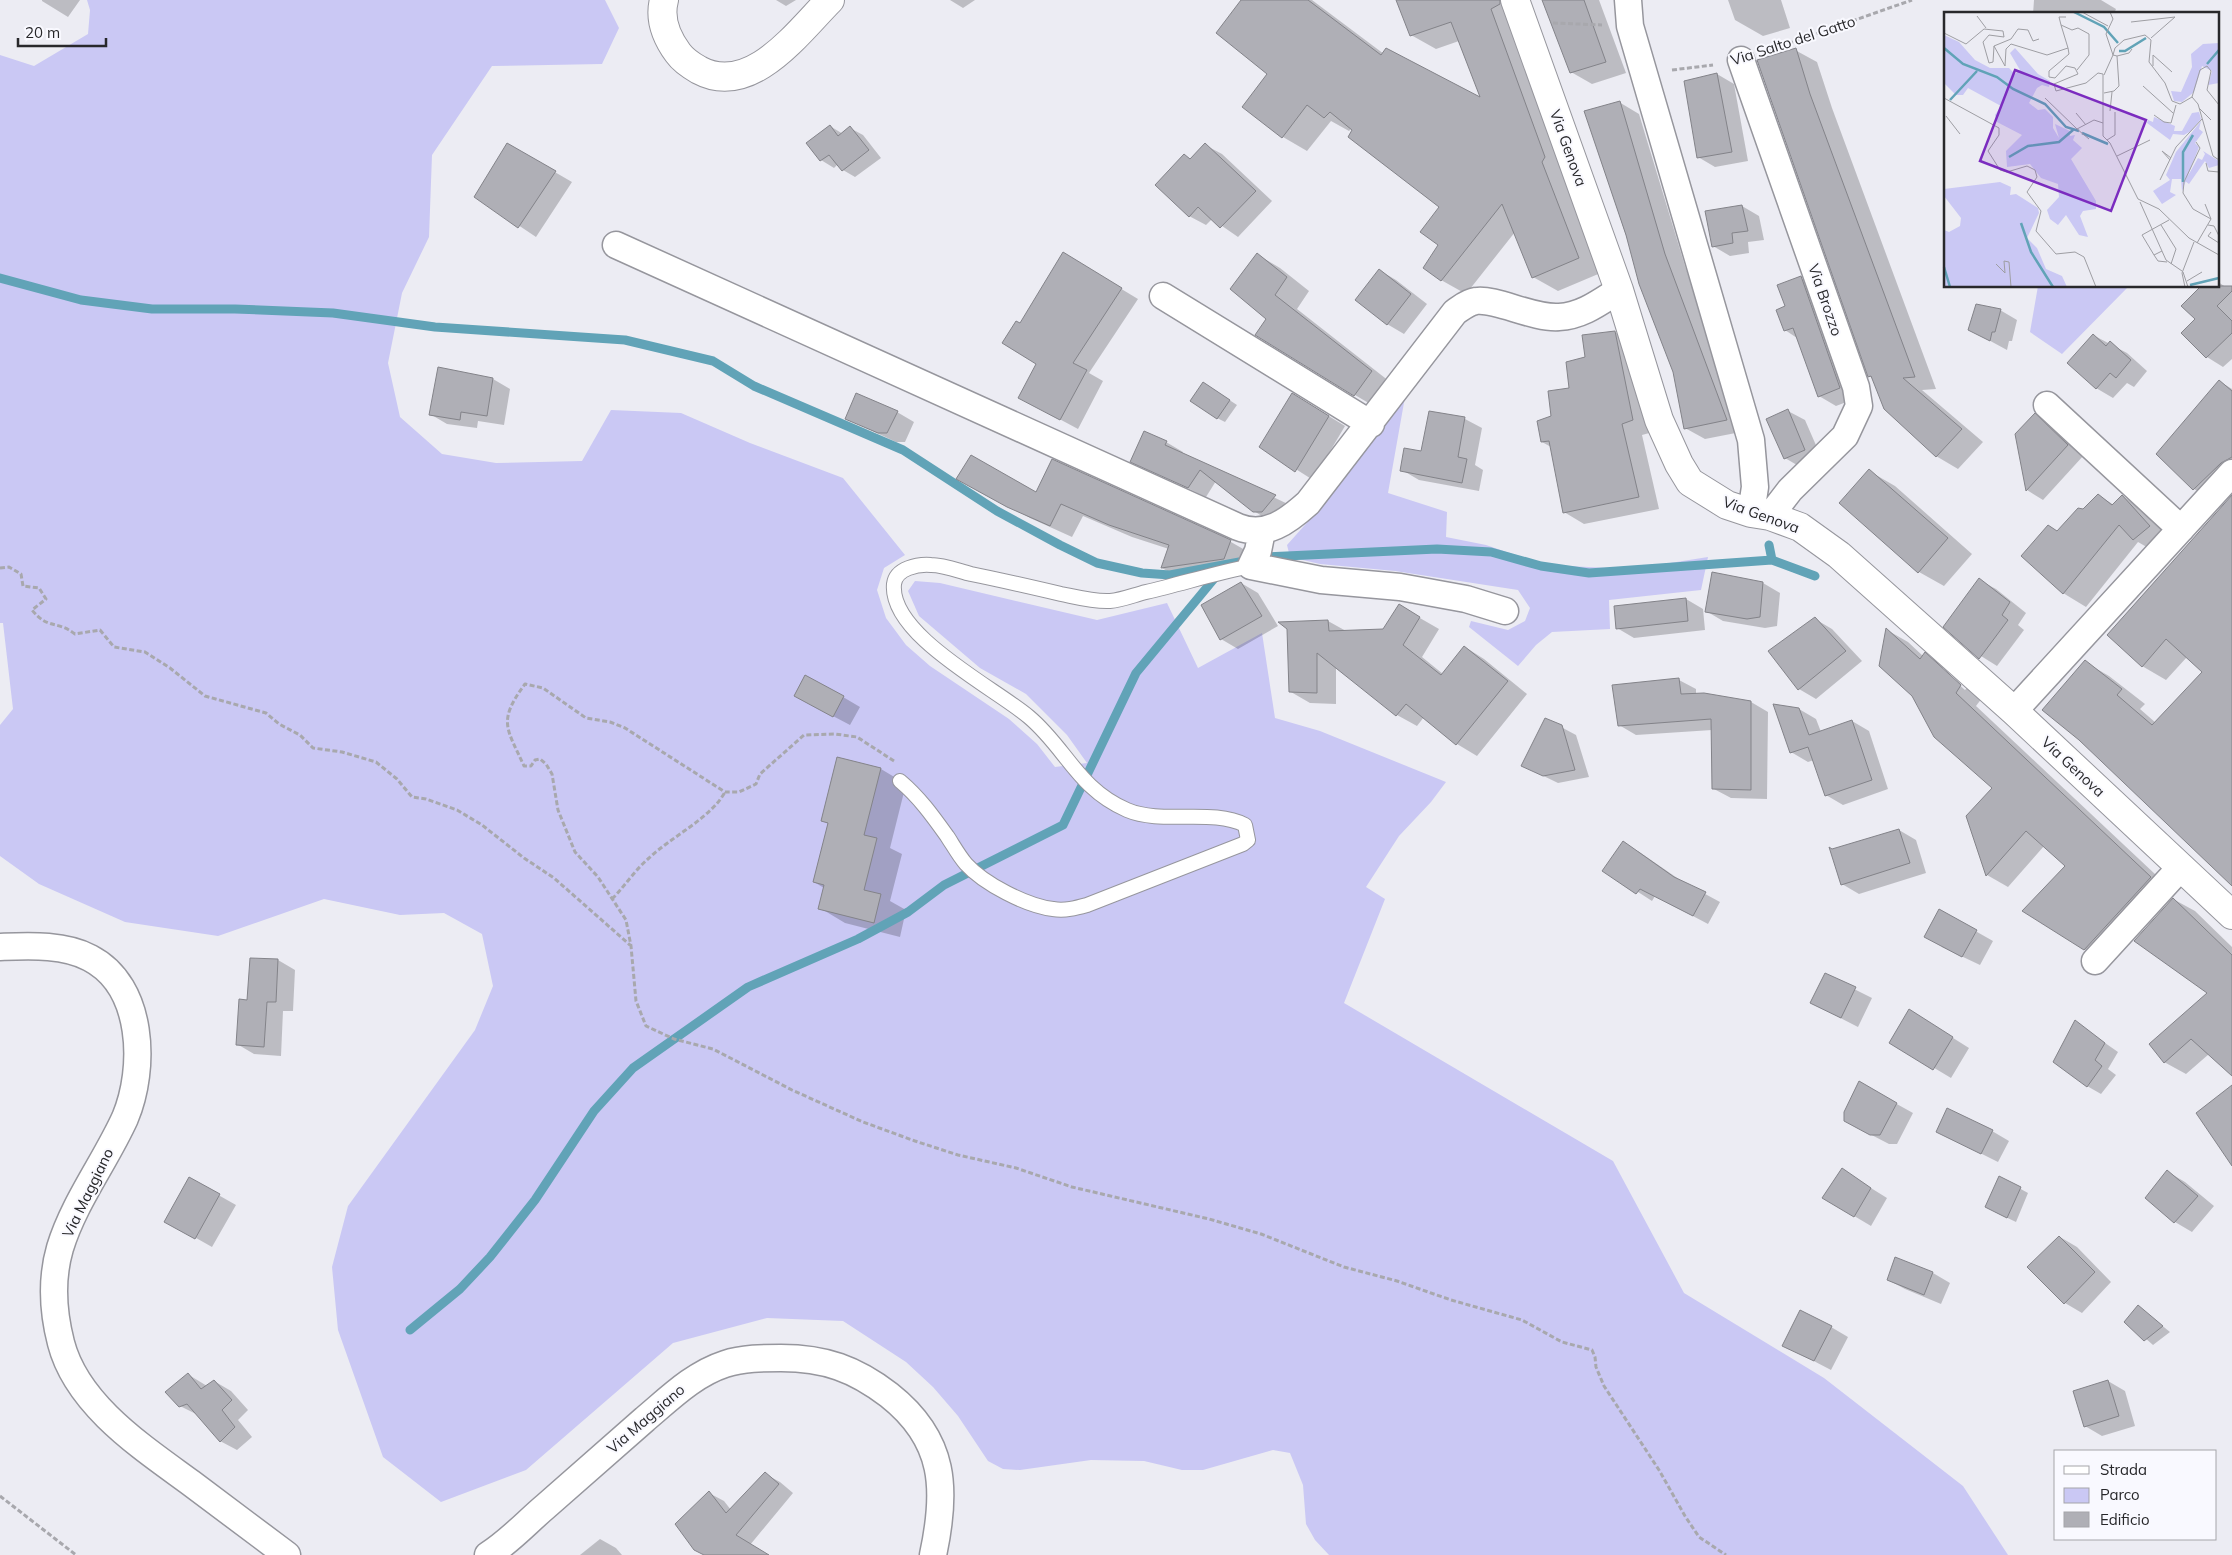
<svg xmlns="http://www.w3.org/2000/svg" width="2232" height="1555" font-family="Mulish,sans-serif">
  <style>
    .green { fill: #cac8f4 }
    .shadow { fill: #0003; fill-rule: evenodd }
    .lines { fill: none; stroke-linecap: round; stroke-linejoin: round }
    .stream { stroke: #61a3b7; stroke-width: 9 }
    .building { fill: #afafb6; stroke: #838389 }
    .lane-casing { stroke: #96969d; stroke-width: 16 }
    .street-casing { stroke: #96969d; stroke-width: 29 }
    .secondary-casing { stroke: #96969d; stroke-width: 30 }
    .path { stroke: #a8a8ad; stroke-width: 3; stroke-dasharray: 5 2.5; stroke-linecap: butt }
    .lane { stroke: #fff; stroke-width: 14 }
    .street { stroke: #fff; stroke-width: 26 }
    .secondary { stroke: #fff; stroke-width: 28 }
    .labels { text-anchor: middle; stroke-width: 4; stroke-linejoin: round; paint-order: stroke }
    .street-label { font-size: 15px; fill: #28282b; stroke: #f9f9ff }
    .inset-river { fill: none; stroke: #61a3b7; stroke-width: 2.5 }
    .inset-road { fill: none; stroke: #9e9ea3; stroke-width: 1 }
    .view { fill: #7b2cbf; fill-opacity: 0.15; stroke: #7b2cbf; stroke-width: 2.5 }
    .inset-edge { fill: none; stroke: #28282b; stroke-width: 2.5 }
  </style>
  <rect width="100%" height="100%" fill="#ececf3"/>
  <path class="green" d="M87,0H605L619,28L602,64L492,66L432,155L429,237L402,293L388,363L400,417L442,454L496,463L582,461L611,410L681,413L750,443L843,478L905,555L884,568L877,590L886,618L906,645L930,666L1009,719L1037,744L1055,767L1087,763L1067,735L1026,694L980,668L919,616L908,591L915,581L940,583L1097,620L1167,603L1198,668L1262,633L1275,718L1320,731L1446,782L1431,802L1399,836L1366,887L1385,899L1344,1003L1613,1161L1684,1293L1824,1378L1963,1486L2008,1555H1329L1315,1540L1306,1524L1303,1485L1290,1453L1273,1450L1203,1470H1182L1144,1461L1091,1460L1020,1470L1003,1469L988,1461L958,1416L933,1387L906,1362L843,1321L767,1318L673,1343L526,1470L441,1502L383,1457L338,1330L332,1267L348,1206L475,1030L493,986L482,934L444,913L400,915L324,899L218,936L125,922L39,884L0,856V725L13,709L3,623H0V55L34,66L88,34L90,10Z
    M2038,286H2129L2062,354L2030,332Z
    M1405,397L1388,493L1447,512L1446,537L1486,545L1545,565L1632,569L1708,557L1701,590L1609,600L1610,629L1552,632L1536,645L1518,666L1469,627L1471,621L1508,630L1525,621L1530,608L1518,590L1395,571L1320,564L1290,557L1287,545L1312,517Z"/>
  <path class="shadow" d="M80,0L68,17L42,1V0Z
    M776,0H796L786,6Z
    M950,0H975L963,8Z
    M1243,0H1312L1384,54L1482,100L1459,41L1436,49L1411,35L1397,0H1507L1603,272L1558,291L1533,277L1515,232L1466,294L1441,280V207L1354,130L1352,128L1349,131L1331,121L1307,151L1283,137L1244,107L1269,73Z
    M1545,0H1599L1626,73L1592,84L1571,72Z
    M1728,0H1781L1790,28L1763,36L1735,20Z
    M2034,0H2101L2116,9L2114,14H2033Z
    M1795,50L1817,62L1832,108L1936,389L1922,390L1983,442L1958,469L1936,456L1870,376Z
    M1717,74L1734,84L1748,161L1715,167L1698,157Z
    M1619,102L1639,114L1685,266L1746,431L1705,439L1685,428L1674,372L1653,317L1585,112Z
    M830,126L843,134L850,128L863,135L881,158L855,177L843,170L838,164L834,168L821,160L808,143Z
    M508,145L572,182L536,237L475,196Z
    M1205,145L1222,154L1272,201L1238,237L1212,219L1206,225L1189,216L1184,155L1191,159Z
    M1742,206L1759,216L1764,240L1748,242L1749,253L1730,256L1713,246Z
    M1258,255L1280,268L1309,291L1297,309L1394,385L1377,408L1355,395L1268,318Z
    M1080,264L1138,299L1089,373L1103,381L1078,429L1037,407L1038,363L1020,325Z
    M1379,270L1396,280L1427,304L1404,334L1387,324Z
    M1801,278L1818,288L1857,398L1836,406L1819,396L1797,338L1785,330L1786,307Z
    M2218,282L2232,291V359L2223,367L2207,357L2196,319L2218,286Z
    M2000,310L2017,320L2012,341H2009L2007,350L1970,330Z
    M1615,332L1636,344L1653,432L1642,435L1659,509L1584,524L1564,512L1551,447L1542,442L1552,417L1587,358Z
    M2093,335L2127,353L2147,371L2134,387L2127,383L2113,398L2096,388Z
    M493,379L510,389L504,425L478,421L477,428L447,424L430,414Z
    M2219,381L2232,389V489L2218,503L2194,489Z
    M1211,388L1237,405L1225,422L1217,418Z
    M1309,404L1345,426L1313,480L1261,447Z
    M1788,411L1805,420L1822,459L1802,468L1785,458Z
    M897,412L914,422L905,442H896L847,419Z
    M1430,412L1465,419L1482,428L1475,465L1483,470L1479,491L1419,480L1402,470L1422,453Z
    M2035,414L2052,424L2084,455L2043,500L2027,490L2016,434Z
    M1166,442L1183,452L1182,454L1292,506L1271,522L1254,511L1216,481L1206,497L1132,461Z
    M1052,461L1231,542L1252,554L1245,571L1183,580L1162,568L1169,549L1132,537L1083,516L1072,537L1030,518L979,490L1037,494Z
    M1869,471L1895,486L1972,554L1944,586L1919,572Z
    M2098,495L2114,505L2122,496L2145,510L2172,540L2157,553L2138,542L2086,607L2063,593L2058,532Z
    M2232,495V884L2085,662L2109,676L2145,704L2140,709L2156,723L2204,672L2187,657L2166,680L2142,666Z
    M1713,573L1763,583L1780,593L1777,626L1765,628L1723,621L1706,611Z
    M1979,580L1996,589L2026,613L2018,625L2024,630L1997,666L1981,656Z
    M1241,583L1258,593L1278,626L1238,649L1221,639Z
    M1686,599L1703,609L1705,630L1634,638L1617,628Z
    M1399,606L1439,629L1422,657L1443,674L1465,647L1484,659L1527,694L1477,756L1457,744L1424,717L1417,726L1397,715L1336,667V704L1310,703L1291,692L1288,628L1281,623L1328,621L1346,631H1384Z
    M1815,619L1832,629L1862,661L1816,699L1799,689Z
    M1887,630L1908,642L1923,656L1925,654L1946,666L1982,698L1976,706L2172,890L2106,961L2084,949L2067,866L2044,846L2008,887L1987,875L1968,816L1994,788ZM1943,667L1967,688L1965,690L1943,670Z
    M1679,680L1696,689V695L1751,702L1768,712L1767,799L1731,798L1714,789L1712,730L1636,735L1619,725Z
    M843,697L860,707L850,725L812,705Z
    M1799,709L1816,719L1821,732L1852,721L1869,731L1888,789L1843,805L1826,795L1814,760L1808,762L1791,752Z
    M1561,727L1576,735L1589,777L1558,783L1523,766Z
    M881,769L906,784L890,848L902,854L890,901L906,910L900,937L845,923L820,908L824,888L814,882L829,824L823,820Z
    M1899,830L1916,840L1926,873L1859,894L1842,884Z
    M1638,851L1683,882L1720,902L1708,924L1655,896L1652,901L1604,870Z
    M2173,899L2195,911L2232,947V1075L2209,1054L2186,1074L2164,1062L2209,993Z
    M1940,911L1993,941L1980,965L1942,947Z
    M251,959L278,960L295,970L293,1011H283L281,1056L254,1054L237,1044L249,1001Z
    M1826,975L1872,998L1858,1027L1811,1003Z
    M1926,1021L1969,1048L1951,1078L1891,1042Z
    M2075,1022L2118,1052L2108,1069L2116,1075L2101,1094L2087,1086Z
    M1859,1083L1913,1113L1897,1144H1889L1862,1130Z
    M1992,1131L2009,1141L1998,1162L1938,1132Z
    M1842,1170L1887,1198L1871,1226L1824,1198Z
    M2168,1172L2185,1182L2214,1206L2192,1232L2175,1222L2147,1198Z
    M1999,1177L2028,1193L2016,1222L1995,1212Z
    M190,1179L236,1205L212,1247L166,1221Z
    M2060,1237L2077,1247L2111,1282L2082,1313L2065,1303Z
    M1933,1273L1950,1283L1941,1304L1905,1289L1888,1280Z
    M2139,1307L2170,1332L2153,1345L2126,1321Z
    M1831,1327L1848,1337L1831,1370L1783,1345Z
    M189,1375L207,1386L214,1381L231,1391L248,1410L238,1420L252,1437L237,1450L220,1441L198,1415L180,1406Z
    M2108,1381L2125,1391L2135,1426L2102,1436L2085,1426Z
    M765,1474L780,1482L793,1493L750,1545L767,1555H706L709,1493L724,1501L731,1510Z
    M600,1539L616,1548L622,1555H580Z"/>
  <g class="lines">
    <path class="stream" d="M0,278L81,300L152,309H235L333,313L435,327L625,340L713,361L754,386L903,450L997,511L1060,545L1097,563L1142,573L1170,575L1266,557L1437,549L1491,552L1541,566L1589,573L1772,560L1815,576
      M1769,545L1772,560
      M410,1330L460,1289L490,1257L535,1200L594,1111L633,1068L748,987L858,939L908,912L944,885L1063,825L1136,673L1218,574"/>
  </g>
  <path class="building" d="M1241,0H1308L1381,55L1386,48L1480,97L1451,22L1410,36L1396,0H1500V4L1491,9L1545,157L1542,162L1579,258L1532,278L1502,204L1441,281L1423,268L1438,245L1420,232L1439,207L1348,137L1352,130L1330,112L1324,118L1307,105L1282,138L1242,107L1267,74L1216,33Z
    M1542,0H1584L1606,62L1570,73Z
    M1796,48L1810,94L1915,377L1903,378L1962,429L1936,457L1884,409L1871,376L1868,377L1757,60Z
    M1717,73L1732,152L1697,158L1684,81Z
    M1620,101L1665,254L1727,420L1684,429L1673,372L1639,284L1626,235L1584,111Z
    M830,125L838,136L850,126L869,150L842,171L829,155L820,161L806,143Z
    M507,143L556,171L518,228L474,197Z
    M1205,143L1256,191L1220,228L1198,207L1189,217L1155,185L1184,154L1190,159Z
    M1742,205L1748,231L1732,233L1733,243L1712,247L1705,211Z
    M1063,252L1122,288L1073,363L1087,370L1060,420L1018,398L1036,364L1002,343L1016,321L1020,323Z
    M1257,253L1287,277L1275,295L1372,371L1354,396L1255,335L1266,319L1230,289Z
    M1379,269L1411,294L1387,325L1355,300Z
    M1801,276L1840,388L1818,397L1793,328L1784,331L1776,310L1785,306L1777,285Z
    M2201,286H2232V291L2217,306L2232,321V333L2206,358L2181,333L2195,319L2181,306Z
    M1976,304L2001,309L1995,332H1992L1990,341L1968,330Z
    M1615,331L1633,420L1622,424L1639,497L1563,513L1549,441L1541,442L1537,421L1551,416L1548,391L1569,388L1566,362L1585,357L1582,335Z
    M2093,334L2106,346L2110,341L2131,360L2116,378L2110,373L2096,389L2067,363Z
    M438,367L493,378L487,416L461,412L460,420L429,415Z
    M2219,380L2232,391V457L2221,463L2193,490L2156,454Z
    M1203,382L1230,400L1217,419L1190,401Z
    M856,393L898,411L887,433H878L845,419Z
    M1292,393L1329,416L1295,472L1259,447Z
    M1788,409L1805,450L1784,459L1766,419Z
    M1429,411L1465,417L1458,457L1467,459L1462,483L1400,471L1404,448L1421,451Z
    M2035,413L2068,445L2026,491L2015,434Z
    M1144,431L1167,441L1165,445L1276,495L1262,512H1253L1200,470L1188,488L1130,462Z
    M971,455L1036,492L1052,459L1231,540L1224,559L1161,568L1169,545L1109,525L1061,504L1050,526L1007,507L956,479Z
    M1869,469L1948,538L1918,573L1839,503Z
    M2098,494L2112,505L2122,495L2150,526L2133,540L2119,525L2063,594L2021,556L2048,525L2057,531L2078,508L2083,509Z
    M2232,495V886L2079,740L2042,710L2085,660L2122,689L2117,695L2152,725L2202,672L2166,639L2142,667L2107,635Z
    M1712,572L1763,582L1760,617L1747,619L1705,612Z
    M1979,578L2010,602L2002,615L2008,620L1979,659L1943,627Z
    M1241,582L1262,616L1220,640L1201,605Z
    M1686,598L1688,621L1616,629L1614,606Z
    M1399,604L1420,617L1403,645L1441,675L1464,646L1508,681L1456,745L1406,704L1396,716L1317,653V693L1289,692L1287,629L1278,622L1328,620L1329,631L1383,629Z
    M1815,617L1846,651L1798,690L1768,651Z
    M1886,628L1920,659L1925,652L1961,685L1956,693L2151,877L2084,950L2022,911L2065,866L2026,831L1986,876L1966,816L1992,788L1934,737L1912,696L1879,666Z
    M805,675L844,696L833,717L794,696Z
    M1679,678L1681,694L1704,693L1751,701V790L1712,789L1711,719L1618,726L1612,685Z
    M1773,704L1799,708L1809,735L1852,720L1872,780L1825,796L1808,747L1790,753Z
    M1545,718L1562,725L1575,770L1543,776L1521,766Z
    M837,757L881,768L864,835L877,838L864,890L881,894L874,923L818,909L824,885L813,882L828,823L821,821Z
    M1899,829L1910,863L1841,885L1829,847L1832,849Z
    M1623,841L1674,877L1706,892L1693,916L1640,889L1636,894L1602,871Z
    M2173,898L2232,955V1076L2191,1039L2164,1063L2149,1044L2207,993L2134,941Z
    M1939,909L1977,930L1962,957L1924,937Z
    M250,958L278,959L276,1002H267L264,1047L236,1045L239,999L247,1000Z
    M1825,973L1856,987L1841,1018L1810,1003Z
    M1909,1009L1953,1037L1933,1070L1889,1043Z
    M2075,1020L2105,1043L2095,1060L2102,1066L2087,1087L2053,1062Z
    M1859,1081L1897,1103L1880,1135H1870L1844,1121V1112Z
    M2232,1085V1166L2196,1113Z
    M1947,1108L1993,1130L1981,1154L1936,1132Z
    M1842,1168L1871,1188L1854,1217L1822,1198Z
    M2167,1170L2198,1196L2174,1223L2145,1198Z
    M1999,1176L2021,1187L2007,1218L1985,1207Z
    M189,1177L220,1194L195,1239L164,1222Z
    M2059,1236L2095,1272L2064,1304L2027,1267Z
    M1895,1257L1933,1272L1924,1295L1887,1280Z
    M2138,1305L2163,1326L2144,1341L2124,1322Z
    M1800,1310L1832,1326L1814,1361L1782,1346Z
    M188,1373L201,1389L214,1380L232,1400L222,1410L235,1427L220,1442L187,1404L179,1407L165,1392Z
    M2108,1380L2119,1416L2084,1427L2073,1391Z
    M765,1472L779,1484L736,1535L769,1555H704L694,1550L675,1524L709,1491L726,1513Z"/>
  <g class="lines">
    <defs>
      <path id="lane" d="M900,781C919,797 932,815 947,836C953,845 959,856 966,864C984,884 1027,906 1053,909C1065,911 1076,908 1087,905L1243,844L1248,840L1245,825C1212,808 1162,825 1127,810C1078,789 1066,748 1029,717C995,688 889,635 894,584C896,568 918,564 931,565C944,565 959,571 971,574C1001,580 1031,587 1061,594C1076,597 1094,602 1110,601C1122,600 1134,595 1146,592C1181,584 1215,573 1251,566"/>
      <path id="street" d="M1628,0L1630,26L1751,440L1755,487L1751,513
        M1741,60L1856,387L1859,406L1845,436L1790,490L1770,516
        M616,245L1238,527C1266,538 1288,521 1308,503L1455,312C1461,308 1468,302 1476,301C1496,298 1533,319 1559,317C1582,316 1600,302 1619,290
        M1163,296L1371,424
        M2047,405L2181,529
        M1262,531L1258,551L1251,566L1321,580L1400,587L1466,599L1505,611
        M2014,711L2232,473
        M0,947C29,946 64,944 90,958C144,986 146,1068 125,1118C105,1162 74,1202 60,1248C51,1279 53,1312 61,1343C77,1405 142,1447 191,1483C223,1507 255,1531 287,1555
        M2095,961L2181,867
        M488,1555C509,1542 527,1522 546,1506C579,1477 612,1448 645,1419C670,1398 694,1374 725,1364C743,1358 763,1358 781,1358C825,1358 855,1369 889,1395C946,1440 947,1490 933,1555"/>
      <path id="secondary" d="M664,0C659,19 667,38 678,53C683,60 692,66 699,70C751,98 798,32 830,0
        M1515,0L1619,290L1659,420L1679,464L1690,482L1727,505L1751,513L1770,516L1800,527L1839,555L2014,711L2232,915"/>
    </defs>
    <use href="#lane" class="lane-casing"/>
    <use href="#street" class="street-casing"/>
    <use href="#secondary" class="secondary-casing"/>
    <path class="path" d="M1553,23L1602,25
      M1767,51L1912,0
      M1672,70L1713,65
      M0,568L9,567L21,574L23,586L39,588L46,599L32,610C48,630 57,620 75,634L100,630L114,647L145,652L170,668L205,696L266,713L279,724L300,735L313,748L342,752L376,762L397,779L412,797L426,799L457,810L482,825L524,858L554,878L630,945
      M894,761L857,737L835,734L804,735L760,774L756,784L739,792H725L625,728L610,722L586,718L543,688L525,684C497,722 507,728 524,766H531L535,760L540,759L546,764L552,774L558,810L575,852L598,877L626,920L631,946L636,1001L646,1026L674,1039L713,1049L792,1090L863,1122L915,1141L958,1155L1016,1168L1072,1187L1209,1219L1261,1234L1344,1267L1397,1281L1451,1300L1522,1320L1562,1342L1592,1350L1595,1357L1596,1367L1604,1386L1659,1470L1685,1516L1699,1537L1726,1555
      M612,899C625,886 635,870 649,858C671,837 711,818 725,792
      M0,1496L76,1555"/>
    <use href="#lane" class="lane"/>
    <use href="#street" class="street"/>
    <use href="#secondary" class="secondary"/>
  </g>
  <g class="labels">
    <g class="street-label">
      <text transform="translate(1793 41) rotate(-18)" y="5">Via Salto del Gatto</text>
      <text transform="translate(1568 148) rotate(70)" y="5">Via Genova</text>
      <text transform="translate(1825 300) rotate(71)" y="5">Via Brozzo</text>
      <text transform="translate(1761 515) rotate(20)" y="5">Via Genova</text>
      <text transform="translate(2073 767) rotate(43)" y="5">Via Genova</text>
      <text transform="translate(88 1193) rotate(-64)" y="5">Via Maggiano</text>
      <text transform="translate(646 1419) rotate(-41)" y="5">Via Maggiano</text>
    </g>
  </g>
  <g transform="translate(1944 12)">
    <rect width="275" height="275" fill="#ececf3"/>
    <path d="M0,23L15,30L31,48L46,56H65L71,62L76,58L66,41L71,36L94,62L106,69L105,75L98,73L93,76L85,91L94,98L101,97L109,105V116L115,126L111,112L126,119V124L131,123L129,128L138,136L127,147L152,189V197L139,199L136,204L144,225L135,223L122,203L114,213L106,207L103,198L115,185L114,172L97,166L86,152L63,155L62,139L78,123L53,110L51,103L57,94L24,76L19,83H12L0,71ZM275,31V71L264,73L268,59L258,54L250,80L238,90L230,89L227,79L237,80L248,55L247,42L259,32ZM255,100L257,107L247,119L240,123L229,122L226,128L203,111L204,108L209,110L210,105L231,114L230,119H238L248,101ZM257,109L255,117L259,120L251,131L255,135L238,179L237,167H228L226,180L232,183L218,192L209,179L226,168L222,163L232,140ZM259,139L275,149V153L265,156L261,149L245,172L241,169L254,146L258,148L261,142ZM56,170L67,175L66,183L72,182L94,196L95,201L83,226L93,236L102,257L118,264L123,275H0V218L5,220L16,214L17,206L0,184V177Z" fill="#cac8f4"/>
    <path class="inset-river" d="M130,0L160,15L174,31M0,36L19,52L53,65L69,77L101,92L122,115L135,119M175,39H181L202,26M263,52L275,38M6,88L33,59M138,121L164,132M65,145L84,134L115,130L129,118M239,170V140L249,123M77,211L87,240L109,275M0,255L6,275M246,273L275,266"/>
    <path class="inset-road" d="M138,0L164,14M33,4L42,16M187,10L231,5L207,26M117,13L115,5H122M0,21L22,32L40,17L59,19L60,25L45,23L39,30L45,51L49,50L50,34L61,54L62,37L67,32L103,43L124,36L125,42L105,59V65L111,66L122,54L131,56L134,62L110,72L112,79L142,71L154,61L159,62V124L166,131L194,187L215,197L245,226L275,243M50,34L67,27L74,17L84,18L89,29L95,27M124,36L117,13L128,18L134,16L145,22V43L133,58M173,44L185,41L188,37M209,54V43L228,60M160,63L169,43L162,22L169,7L166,0M199,74L229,101M160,81L170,79L175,74L173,44L169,43L171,36L180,28L201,23L207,28L205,50L221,71L228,89L236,92L248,85M248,85L256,58L263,54L267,59L263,78L275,93M248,85L254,92L269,144L275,148M0,86L55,116V123L44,139L56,158L63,160L83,154L91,158L93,165L83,180L97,199L92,219L112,242L131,240L140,245L152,275M101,86L133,117L150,108L159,111M255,96L267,108M166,99L168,80M132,101L142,113M210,103L220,110L227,111L232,93M2,104L16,122M133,117L145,127M163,128L171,123V100M252,130L256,136L240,170L239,181L249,197L267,207L253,231M173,144L206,128M226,148L218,139L227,146M262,151L264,159L275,160M216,168L232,135L258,107M196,190L222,248L238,259M261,192L267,207M217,213L232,237L227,252M264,213L270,214L275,224M267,220L264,224L275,231M218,239L210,243L198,223L225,208M210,243L214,249L223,250M52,252L61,261L60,249L65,250L67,275M239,260L244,275M243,269L258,260M241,275L238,261L250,230"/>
    <path class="view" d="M71,58L202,108L167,199L36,149Z"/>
    <rect width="275" height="275" class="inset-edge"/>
  </g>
  <rect x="2054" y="1450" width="162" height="90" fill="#f9f9ff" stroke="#a5a5aa"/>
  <rect x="2064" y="1466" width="25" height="8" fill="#ffffff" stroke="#a5a5aa"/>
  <text x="2100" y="1475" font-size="15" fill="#28282b">Strada</text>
  <rect x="2064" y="1488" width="25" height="15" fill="#cac8f4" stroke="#a5a5aa"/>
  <text x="2100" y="1500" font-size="15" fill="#28282b">Parco</text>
  <rect x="2064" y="1512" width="25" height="15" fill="#afafb6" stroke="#a5a5aa"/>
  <text x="2100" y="1525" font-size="15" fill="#28282b">Edificio</text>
  <path d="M18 38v8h88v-8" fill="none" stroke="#28282b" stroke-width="2.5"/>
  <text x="25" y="38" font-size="15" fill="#28282b" stroke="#f9f9ff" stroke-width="4" paint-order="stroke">20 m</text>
</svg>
